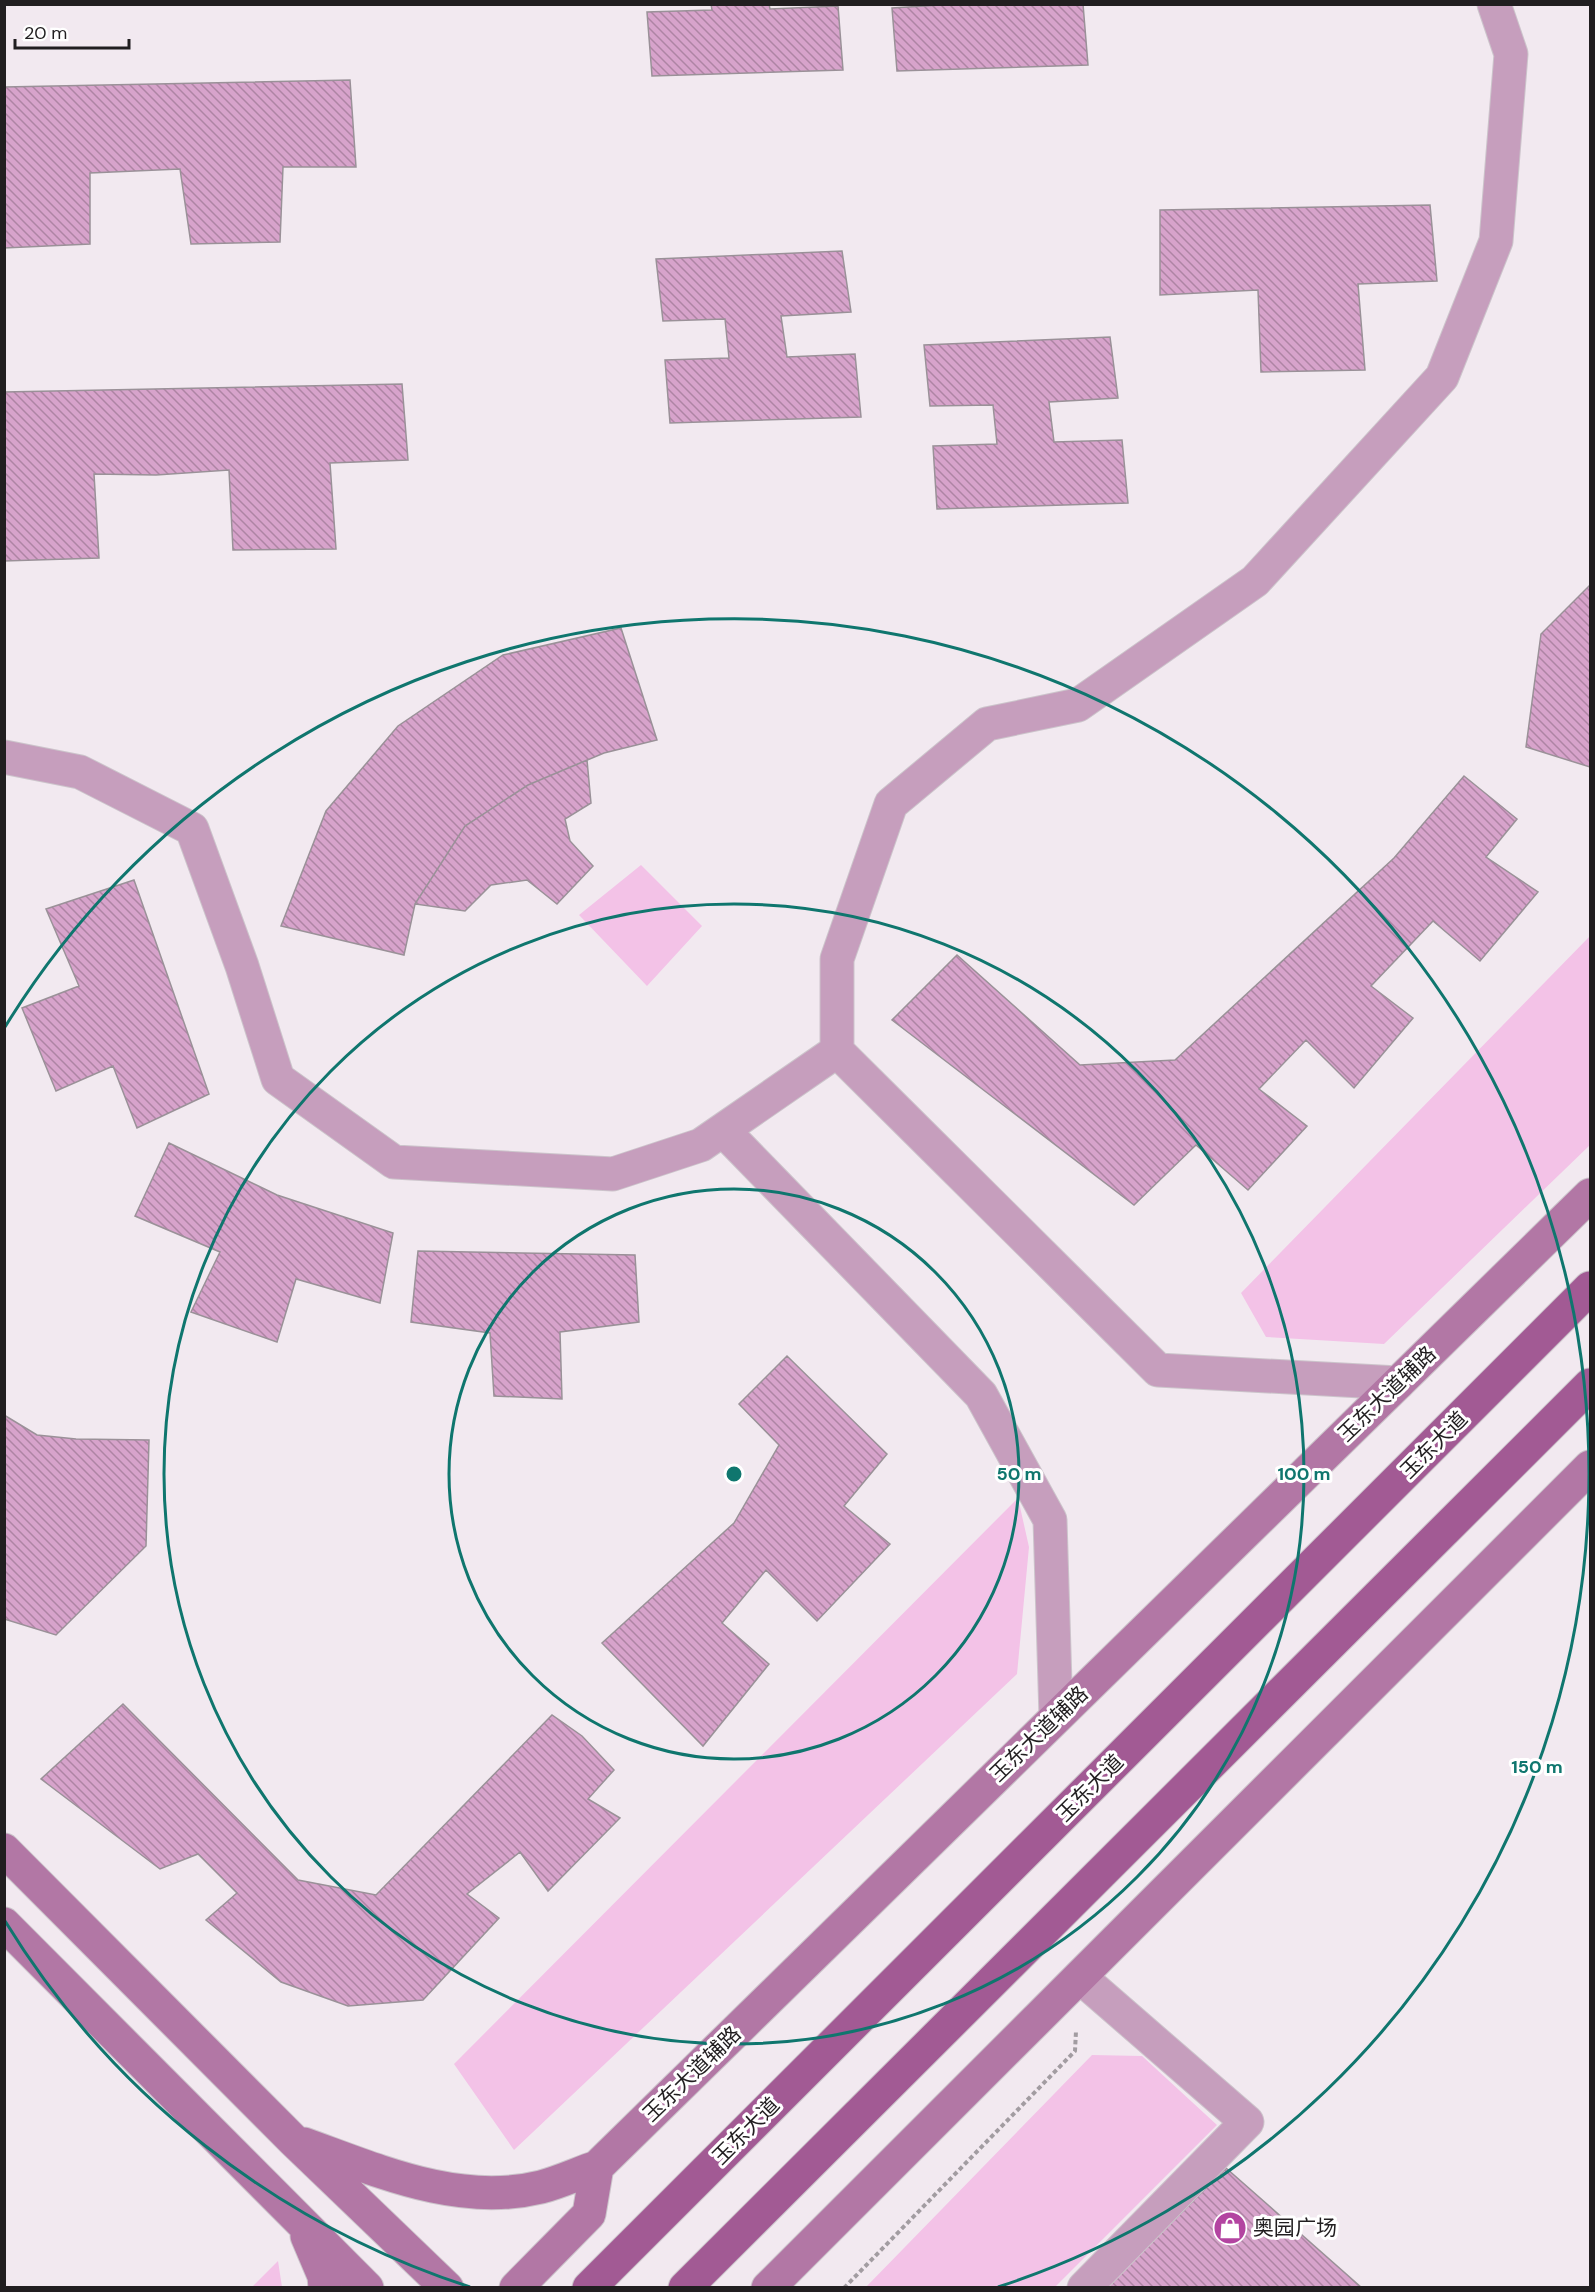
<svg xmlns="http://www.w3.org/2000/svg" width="1595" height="2292" font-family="'DM Sans','Noto Sans SC',sans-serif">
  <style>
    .green { fill: #f3c2e7 }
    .building { fill: url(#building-back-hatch); stroke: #9a9198; stroke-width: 1.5 }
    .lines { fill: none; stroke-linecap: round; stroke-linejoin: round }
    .street-casing { stroke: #ccc4cb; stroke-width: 35 }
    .secondary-casing { stroke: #ccc4cb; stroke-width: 35 }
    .primary-casing { stroke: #ccc4cb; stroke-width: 35 }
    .path { stroke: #a29ca1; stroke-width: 4; stroke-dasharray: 4.5 3; stroke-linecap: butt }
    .street { stroke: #c69ebd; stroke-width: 33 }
    .secondary { stroke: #b277a5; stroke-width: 33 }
    .primary { stroke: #a25a94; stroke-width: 33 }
    .ring { fill: none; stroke: #0f766e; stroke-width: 3 }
    .labels { text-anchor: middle; stroke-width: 6; stroke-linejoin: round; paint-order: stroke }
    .street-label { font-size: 21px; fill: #211e20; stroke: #fff }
    .poi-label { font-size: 21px; fill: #211e20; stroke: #fff; text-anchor: start }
    .centre { fill: #0f766e; stroke: #fff; stroke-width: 3 }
    .ring-label { font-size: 18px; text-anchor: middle; font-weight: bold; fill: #0f766e; stroke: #fff; stroke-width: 6; stroke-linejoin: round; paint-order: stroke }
  </style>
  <defs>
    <pattern id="building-back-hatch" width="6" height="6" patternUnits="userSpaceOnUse" patternTransform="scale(1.5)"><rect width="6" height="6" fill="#d7a3cb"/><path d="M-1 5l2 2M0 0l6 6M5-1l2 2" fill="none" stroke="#ae84a4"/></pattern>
  </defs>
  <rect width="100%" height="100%" fill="#f2e9f0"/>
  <path class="green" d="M641,865L702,926L647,986L579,915Z
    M1590,936V1145L1384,1344L1266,1337L1241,1293Z
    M1018,1498L1029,1547L1017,1674L514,2150L454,2064Z
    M1092,2055L1142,2056L1217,2125L1055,2287H866Z
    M278,2261L282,2287H252Z"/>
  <path class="building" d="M711,4H769L770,9L838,6L843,70L652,76L647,12L712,10Z
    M957,4H1083L1088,65L897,71L892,8Z
    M350,80L356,167H283L280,242L191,244L180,169L90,173V244L4,248V87Z
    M1430,205L1437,281L1358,284L1365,370L1261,372L1258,290L1160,295V210Z
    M842,251L851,312L781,316L787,357L855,354L861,417L670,423L665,360L729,358L725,319L663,321L656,259Z
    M1110,337L1118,398L1049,402L1054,442L1122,440L1128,503L937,509L933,446L997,444L993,405L930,406L924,345Z
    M402,384L408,460L330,463L336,549L233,550L229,470L156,475L94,474L99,558L4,561V392Z
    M1590,585V767L1526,747L1541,634Z
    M621,628L657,740L604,753L528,785L465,826L415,904L404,955L281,926L326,811L398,726L503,655Z
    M587,760L591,803L565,819L570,841L593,866L557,904L527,880L491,885L465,911L415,904L465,826L528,785Z
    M1464,776L1517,819L1486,857L1538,892L1480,961L1433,921L1371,986L1413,1018L1354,1088L1306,1040L1259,1089L1307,1126L1248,1190L1196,1145L1134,1205L892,1020L957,955L1080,1065L1175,1060L1394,858Z
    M134,880L209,1094L137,1128L113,1066L56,1091L22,1008L79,986L46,909Z
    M169,1143L277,1195L393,1233L380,1303L296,1279L277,1342L191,1312L220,1252L135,1216Z
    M418,1251L635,1255L639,1322L560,1332L562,1399L494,1396L490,1333L411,1322Z
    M787,1356L887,1454L844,1506L890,1544L817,1621L766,1570L722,1623L769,1664L703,1746L602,1643L734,1523L779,1445L739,1404Z
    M4,1415L37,1435L76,1439L149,1440L146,1546L56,1635L4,1619Z
    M123,1704L298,1880L376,1895L552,1715L582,1736L614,1770L588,1799L620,1818L548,1891L520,1852L467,1894L499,1918L423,2000L348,2006L281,1982L206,1920L237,1893L198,1854L160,1869L41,1779Z
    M1226,2168L1362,2288H1106Z"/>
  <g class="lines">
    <defs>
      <path id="street" d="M4,757L80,772L192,829L242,966L278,1079L394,1162L613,1174L701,1145L837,1051
        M723,1130L981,1395L1050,1520L1056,1717
        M1398,1383L1158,1370L837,1051V959L891,804L987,724L1078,705L1255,581L1442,377L1496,241L1511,54L1494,4
        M1080,1977L1247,2122L1084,2288"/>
      <path id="secondary" d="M4,1850L294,2141L447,2288
        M4,1924L367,2288
        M304,2144C379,2171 459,2207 541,2187C560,2182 579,2173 597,2167
        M307,2236L324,2276L325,2288
        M516,2288L589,2214L597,2167L1590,1195
        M768,2288L1590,1467"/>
      <path id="primary" d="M589,2288L1590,1288
        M685,2288L1590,1385"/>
    </defs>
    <use href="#street" class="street-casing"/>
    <use href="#secondary" class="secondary-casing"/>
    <use href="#primary" class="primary-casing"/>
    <path class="path" d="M844,2288L1075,2051L1076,2031"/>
    <use href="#street" class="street"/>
    <use href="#secondary" class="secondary"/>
    <use href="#primary" class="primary"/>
  </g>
  <g class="ring">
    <circle cx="734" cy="1474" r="285"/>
    <circle cx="734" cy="1474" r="570"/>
    <path d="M470 2287A855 855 0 0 1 5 1921M5 1027A855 855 0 1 1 998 2287"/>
  </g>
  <defs>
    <symbol id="shop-disc" viewBox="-11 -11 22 22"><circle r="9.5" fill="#b344a1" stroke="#fff"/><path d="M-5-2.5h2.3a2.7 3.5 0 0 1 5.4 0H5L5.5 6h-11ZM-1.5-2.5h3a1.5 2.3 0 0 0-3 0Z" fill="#fff"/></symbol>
  </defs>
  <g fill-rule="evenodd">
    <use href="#shop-disc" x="1211" y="2209" width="38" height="38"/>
  </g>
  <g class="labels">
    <g class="street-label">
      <text transform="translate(1387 1394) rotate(-44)" y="7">玉东大道辅路</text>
      <text transform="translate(1434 1445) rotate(-45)" y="7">玉东大道</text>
      <text transform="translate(1039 1734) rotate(-44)" y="7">玉东大道辅路</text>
      <text transform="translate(1090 1788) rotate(-45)" y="7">玉东大道</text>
      <text transform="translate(692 2074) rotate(-44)" y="7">玉东大道辅路</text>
      <text transform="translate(746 2131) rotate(-45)" y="7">玉东大道</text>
    </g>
    <g class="poi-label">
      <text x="1253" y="2235">奥园广场</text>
    </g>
  </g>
  <circle cx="734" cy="1474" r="9" class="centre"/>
  <g class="ring-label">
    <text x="1019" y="1480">50 m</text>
    <text x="1304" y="1480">100 m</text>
    <text x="1537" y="1773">150 m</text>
  </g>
  <rect width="1595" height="2292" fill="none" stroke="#211e20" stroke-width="12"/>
  <path d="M15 39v9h114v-9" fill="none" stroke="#211e20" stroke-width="3"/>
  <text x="24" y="39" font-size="18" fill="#211e20" stroke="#ffffff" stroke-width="4.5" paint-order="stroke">20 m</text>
</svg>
